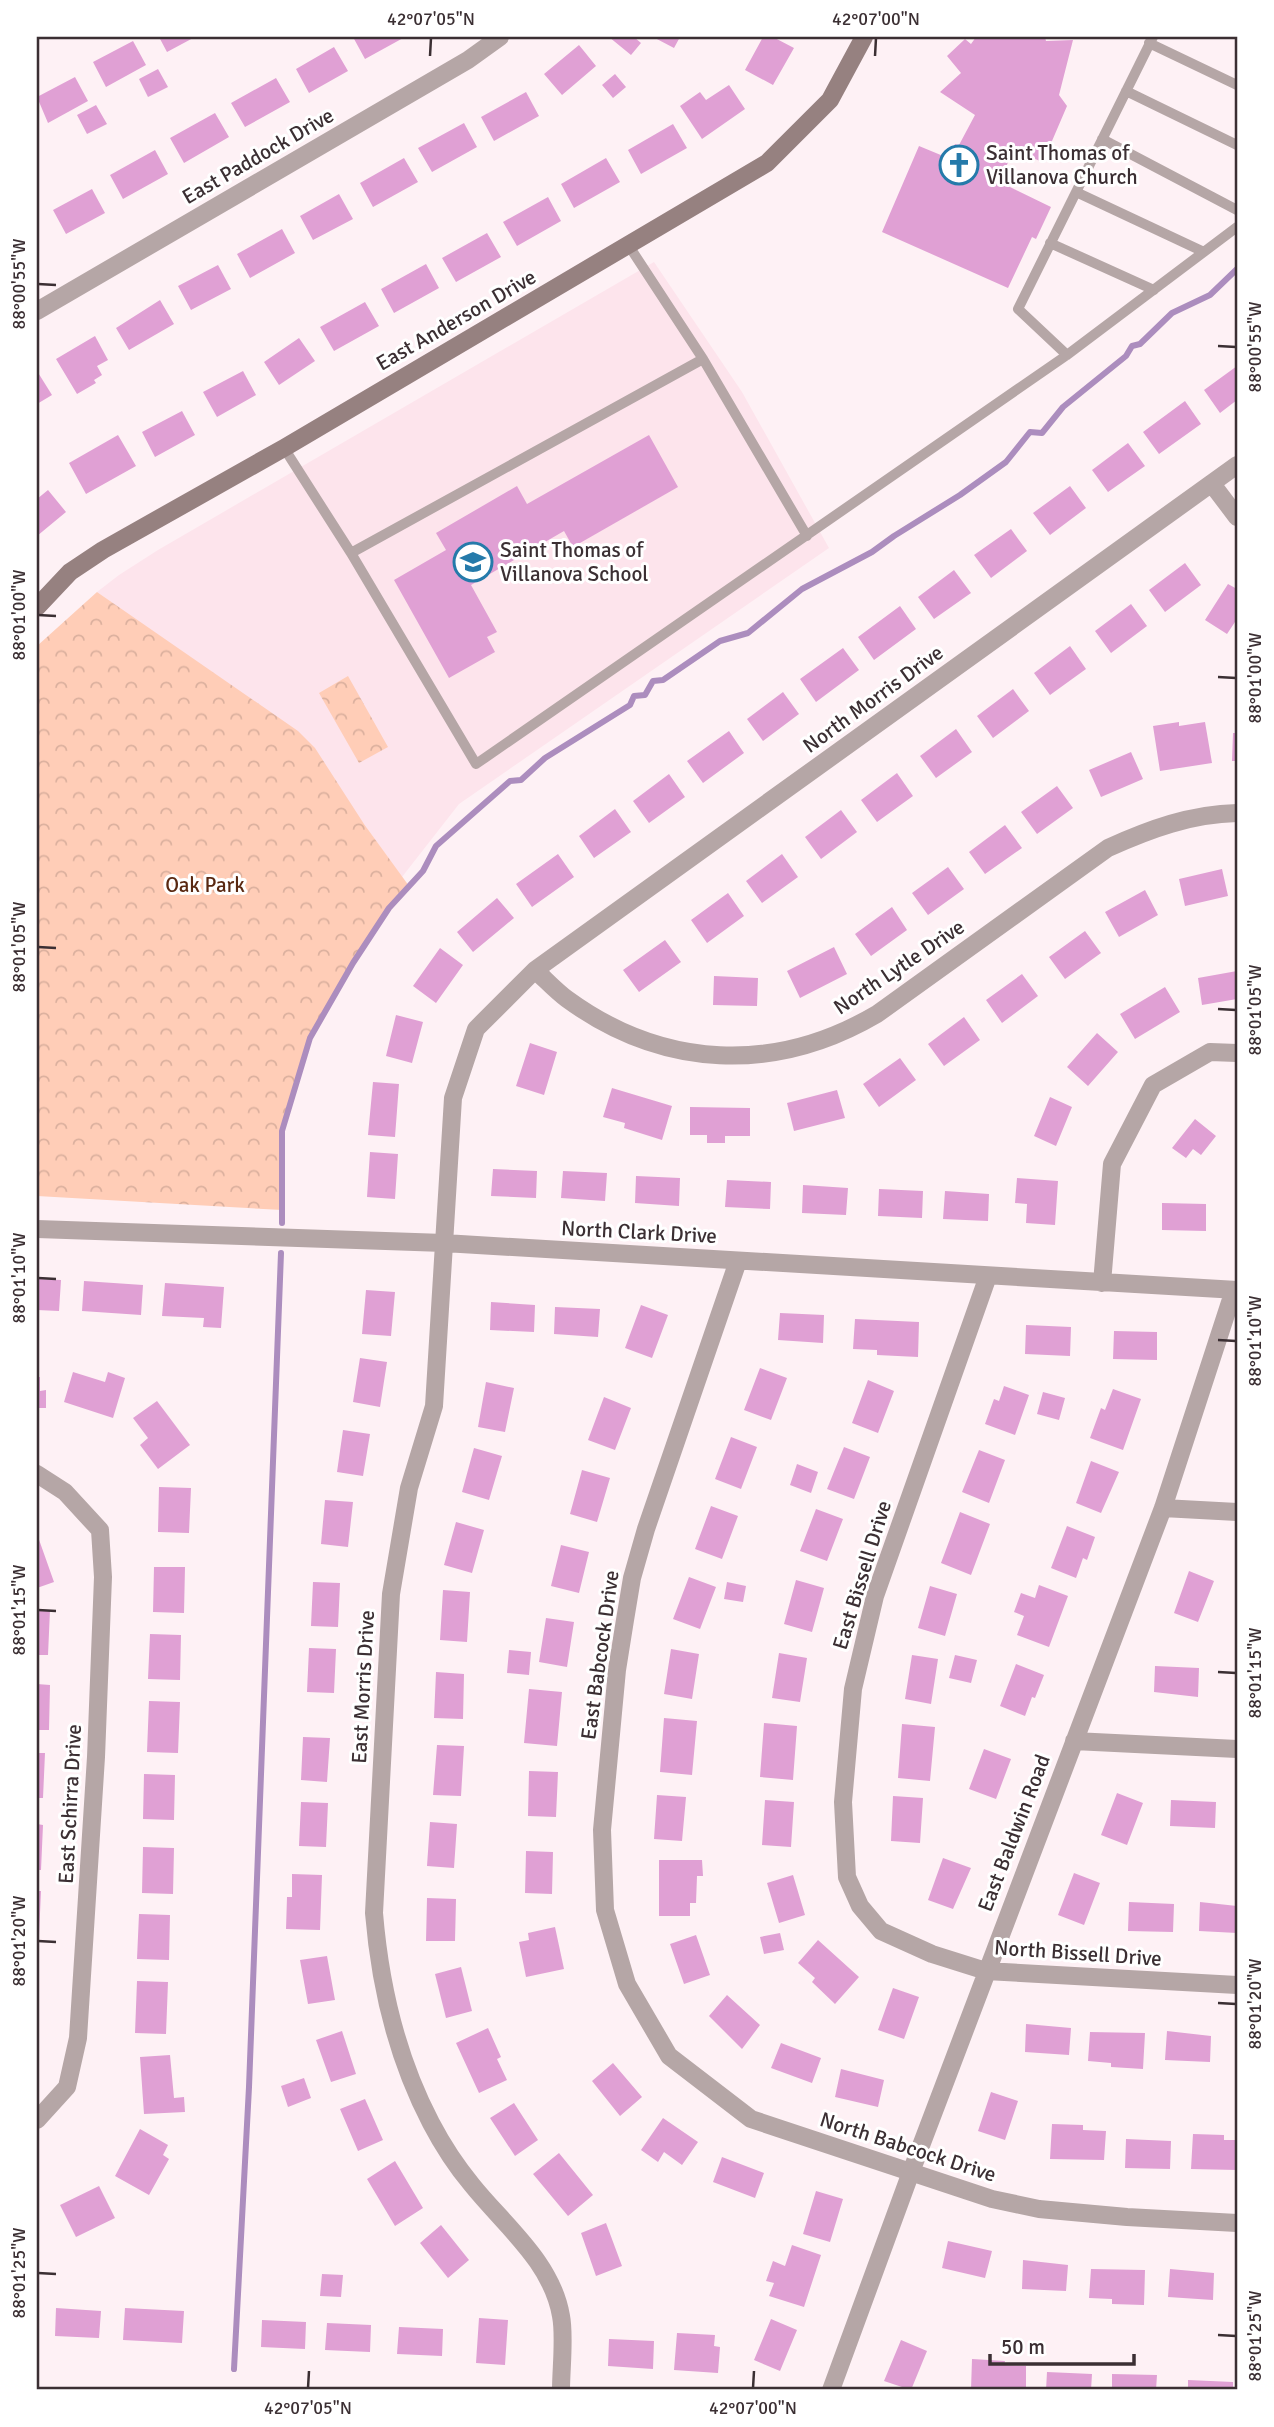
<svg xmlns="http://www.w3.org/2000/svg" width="1274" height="2427" font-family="Signika,sans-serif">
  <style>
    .built { fill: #fde4ec }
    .park { fill: url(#park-crowns) }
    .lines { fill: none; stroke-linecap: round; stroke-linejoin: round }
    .stream { stroke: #ac8dbe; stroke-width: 6 }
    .building { fill: #e0a0d4 }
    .lane { stroke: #b5a6a6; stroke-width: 10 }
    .street { stroke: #b5a6a6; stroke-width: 18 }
    .secondary { stroke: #968180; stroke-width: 18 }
    .ticks { fill: none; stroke: #3b2f33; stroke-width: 2.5 }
    .labels { text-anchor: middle; stroke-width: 6; stroke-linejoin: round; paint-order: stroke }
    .poi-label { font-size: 21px; fill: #3b2f33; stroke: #fff; text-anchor: start }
    .street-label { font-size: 21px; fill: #3b2f33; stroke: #fff }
    .park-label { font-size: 21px; fill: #592811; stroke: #fff }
    .neatline { fill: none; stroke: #3b2f33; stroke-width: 2.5 }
    .ticks-label { font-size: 18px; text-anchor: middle; fill: #3b2f33 }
  </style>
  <defs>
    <pattern id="park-crowns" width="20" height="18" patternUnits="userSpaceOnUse" patternTransform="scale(1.75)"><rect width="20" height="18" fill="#ffcdb7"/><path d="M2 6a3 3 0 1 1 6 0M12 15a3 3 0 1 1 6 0" fill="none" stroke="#dbb09e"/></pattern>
  </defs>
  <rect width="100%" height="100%" fill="#fef1f5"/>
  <path class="built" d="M654,262L742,392L829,548L459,804L402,877L364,824L117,606L97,592L119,575L158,550Z"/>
  <path class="park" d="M97,592L298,731L315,748L364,824L409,886L389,908L353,963L310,1038L282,1131V1210L37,1196V646Z
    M348,676L388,747L359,763L319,693Z"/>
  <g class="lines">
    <path class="stream" d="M282,1223V1131L310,1038L353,963L389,908L423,871L436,846L510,781L521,780L545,758L630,705L634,696L645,695L653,681L663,680L720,641L748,633L802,589L872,552L894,536L960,495L1006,462L1030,432L1042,433L1063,407L1126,356L1132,346L1140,344L1172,313L1210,295L1237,269
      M234,2369L249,2087L281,1253"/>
  </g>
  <path class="building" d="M159,37H195L167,52Z
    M353,37H405L365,59Z
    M609,37H634L641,43L631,55Z
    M653,37H680L674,48Z
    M763,37H773L794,48L773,85L745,70Z
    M976,37H1045L1046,41L1073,40L1059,95L1067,106L1043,162L1013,151L1006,167L1017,173L1010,187L1051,207L1036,239L1032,237L1008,288L882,232L919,146L948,158L955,144L959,145L975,115L940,92L961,73L947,56L965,39L971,44Z
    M133,41L146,65L106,87L93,62Z
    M579,45L596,66L562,95L544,74Z
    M334,47L348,71L309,93L296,69Z
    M158,69L168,87L148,97L139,79Z
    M615,74L626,87L613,98L602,85Z
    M75,77L88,101L48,123L37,97Z
    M276,78L290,102L245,127L231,103Z
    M729,85L745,109L702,139L680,106L700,92L706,100Z
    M526,92L539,116L494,141L481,117Z
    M96,105L107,124L87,134L77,115Z
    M215,113L229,137L184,163L170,138Z
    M464,123L477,147L432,172L418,148Z
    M673,124L687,148L641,174L628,150Z
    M155,150L168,174L123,199L110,175Z
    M404,158L418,182L373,207L360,183Z
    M606,158L620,182L574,208L561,184Z
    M92,189L105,213L66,234L53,210Z
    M339,194L353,219L313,240L300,216Z
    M548,197L561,221L517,246L503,222Z
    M282,229L295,253L250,278L237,254Z
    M487,233L501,257L456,282L442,258Z
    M426,264L439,288L394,313L381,289Z
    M218,265L231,289L191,310L178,286Z
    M160,300L174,324L129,350L116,328Z
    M365,302L379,326L334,351L320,327Z
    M95,336L108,360L97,366L102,375L94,380L96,383L77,394L56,359Z
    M299,338L315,361L279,385L264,362Z
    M1237,366V400L1220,413L1204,390Z
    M37,371L52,395L37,404Z
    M243,371L256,395L217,417L203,392Z
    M1185,401L1201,424L1159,454L1143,432Z
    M182,411L195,435L155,457L142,432Z
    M118,435L136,466L86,494L69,463Z
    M649,435L678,487L573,547L564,531L471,585L497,632L487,637L495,652L449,678L394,580L446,550L436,533L517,486L527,504Z
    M1128,443L1145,466L1108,492L1092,470Z
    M1070,486L1086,508L1050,535L1033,513Z
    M48,490L66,512L37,536V499Z
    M1011,529L1027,551L991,578L974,555Z
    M1185,563L1201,585L1165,612L1149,590Z
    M954,570L971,593L934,619L918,597Z
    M1228,584L1237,589V624L1235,622L1227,634L1205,620Z
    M1131,604L1147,626L1111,653L1095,631Z
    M900,606L916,629L874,660L858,637Z
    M1070,646L1086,669L1050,695L1034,673Z
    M843,648L859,670L816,702L800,679Z
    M1013,689L1029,711L993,738L977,716Z
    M783,692L799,714L763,741L747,719Z
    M1179,722V726L1205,722L1212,763L1160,771L1153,726Z
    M956,729L972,752L936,778L920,756Z
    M729,731L744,753L703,783L687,761Z
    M1233,733H1237V761H1232Z
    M1131,752L1143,779L1101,797L1089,770Z
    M897,773L913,796L877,822L861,800Z
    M669,774L685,797L649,823L633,801Z
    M1057,786L1073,808L1037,834L1021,812Z
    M615,809L631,832L594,858L579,836Z
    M841,810L857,832L821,859L805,837Z
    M1005,825L1022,848L985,874L969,852Z
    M558,854L574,877L532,907L516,884Z
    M782,854L798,877L762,903L746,881Z
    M948,867L964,889L928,915L912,893Z
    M1222,869L1228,896L1185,906L1179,879Z
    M1145,890L1158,915L1119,937L1105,912Z
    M728,893L744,916L707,943L691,920Z
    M497,898L514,918L473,952L457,932Z
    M892,907L907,930L871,956L855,934Z
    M1085,931L1101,953L1065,979L1049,957Z
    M665,940L681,962L639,992L623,970Z
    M834,947L847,974L800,998L787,971Z
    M440,948L463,965L436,1003L413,986Z
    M1237,971V999L1202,1005L1198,978Z
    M1022,974L1038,996L1002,1023L986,1000Z
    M714,976L758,978L757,1006L713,1005Z
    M1165,987L1180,1012L1135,1039L1120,1014Z
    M396,1015L423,1022L412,1063L386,1056Z
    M964,1017L980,1040L944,1066L928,1044Z
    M1097,1033L1118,1052L1088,1086L1067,1067Z
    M530,1043L557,1052L544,1095L516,1086Z
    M900,1058L916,1080L879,1107L863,1084Z
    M373,1082L399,1084L395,1137L368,1135Z
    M612,1088L672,1106L662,1140L624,1128L625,1123L603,1117Z
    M837,1090L845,1118L794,1131L787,1103Z
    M1050,1097L1072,1107L1056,1146L1034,1136Z
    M690,1107L750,1108V1136H725V1143H707V1135H690Z
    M1195,1119L1216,1136L1201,1155L1193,1149L1186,1158L1172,1148Z
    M370,1152L398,1154L395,1199L367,1197Z
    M493,1169L537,1171L536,1198L491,1196Z
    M563,1171L607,1173L605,1201L561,1198Z
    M636,1176L680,1178L679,1206L635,1203Z
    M1017,1178L1058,1181L1055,1225L1026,1223L1027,1204L1015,1203Z
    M727,1180L771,1182L770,1209L725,1207Z
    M803,1185L848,1188L846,1215L802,1213Z
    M879,1189L923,1191L922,1218L878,1216Z
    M945,1191L989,1194L988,1221L943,1219Z
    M1162,1203L1206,1204V1231L1162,1230Z
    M37,1279L61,1280L59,1311L37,1310Z
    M84,1281L143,1285L141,1315L82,1311Z
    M165,1283L224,1287L221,1328L203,1327L204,1318L162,1316Z
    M366,1290L395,1292L391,1336L362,1334Z
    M491,1302L535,1305L534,1332L490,1330Z
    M641,1305L668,1315L652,1358L625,1348Z
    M555,1307L600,1309L598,1337L554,1334Z
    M780,1313L824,1315L823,1343L778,1340Z
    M855,1319L919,1322L918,1357L877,1355V1350L853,1349Z
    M1026,1325L1071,1327L1070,1356L1025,1354Z
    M1114,1331L1157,1332V1360L1113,1359Z
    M360,1358L387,1362L380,1407L353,1402Z
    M760,1368L787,1378L771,1420L744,1410Z
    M73,1372L105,1382L108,1372L125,1378L113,1418L64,1402Z
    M37,1377H40V1391L46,1390V1408H37Z
    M868,1380L894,1391L878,1433L852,1423Z
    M486,1382L514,1388L505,1432L478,1427Z
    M1004,1386L1029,1395L1015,1435L985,1424L994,1399L999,1401Z
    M1113,1389L1141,1399L1123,1450L1090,1438L1101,1408L1105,1410Z
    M1043,1392L1065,1398L1059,1420L1037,1414Z
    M604,1397L631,1408L615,1450L588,1440Z
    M157,1401L190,1445L158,1469L140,1445L148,1438L133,1418Z
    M343,1430L370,1434L363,1476L337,1472Z
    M731,1437L757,1447L741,1489L715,1479Z
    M844,1447L870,1457L854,1499L827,1489Z
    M474,1448L502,1456L489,1500L462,1492Z
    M979,1450L1005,1460L989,1503L962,1492Z
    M1091,1461L1119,1472L1101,1513L1076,1503Z
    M797,1464L818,1472L811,1493L790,1485Z
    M582,1470L610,1478L597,1522L570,1514Z
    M159,1487L191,1488L189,1533L158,1532Z
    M325,1500L353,1502L348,1547L321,1544Z
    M711,1506L738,1516L722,1559L695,1549Z
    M816,1509L843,1519L827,1561L800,1551Z
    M960,1512L990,1524L971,1575L941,1563Z
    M456,1522L484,1530L472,1573L444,1565Z
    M1067,1526L1095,1537L1087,1560L1083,1558L1076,1578L1051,1568Z
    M37,1534L54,1582L37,1588Z
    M561,1545L589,1552L579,1593L551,1586Z
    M154,1567H185L184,1613L153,1612Z
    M1189,1571L1214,1581L1198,1622L1174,1613Z
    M689,1577L716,1587L700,1629L673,1619Z
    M796,1580L824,1588L812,1632L784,1624Z
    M313,1582L340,1583L338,1627L311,1626Z
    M727,1582L746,1586L743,1602L724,1599Z
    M1039,1585L1068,1596L1049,1647L1017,1635L1024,1616L1014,1612L1021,1593L1035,1598Z
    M930,1586L957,1594L945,1636L918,1628Z
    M443,1590L470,1592L467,1642L440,1640Z
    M37,1610H50L48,1655H37Z
    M546,1618L574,1622L567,1667L539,1662Z
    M150,1634L181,1635L180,1680L148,1679Z
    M309,1648L336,1649L334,1693L307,1692Z
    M671,1649L699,1654L692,1699L664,1694Z
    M509,1650L531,1652L529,1675L507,1673Z
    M779,1653L807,1658L800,1702L772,1698Z
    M912,1655L938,1659L931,1704L905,1699Z
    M955,1655L977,1660L971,1683L949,1678Z
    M1016,1664L1044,1675L1035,1698L1032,1697L1025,1716L1000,1706Z
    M1155,1666L1199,1668L1198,1697L1154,1692Z
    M436,1672L464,1674L463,1719L434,1718Z
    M37,1684L50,1685L49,1730H37Z
    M529,1689L562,1692L557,1746L524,1743Z
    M149,1701L180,1702L178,1753L147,1752Z
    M664,1718L697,1721L692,1775L660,1772Z
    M764,1723L797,1726L793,1780L760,1777Z
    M902,1724L935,1727L930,1781L898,1778Z
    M303,1737L330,1738L327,1782L301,1780Z
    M437,1745L464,1746L461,1796L433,1795Z
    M984,1749L1011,1759L996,1799L969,1789Z
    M37,1753H45L43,1798H37Z
    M529,1771L558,1772L556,1817L528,1816Z
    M144,1774L175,1775L174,1820L143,1819Z
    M1117,1793L1143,1803L1127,1845L1101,1835Z
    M657,1795L686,1797L682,1841L654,1839Z
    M893,1796L923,1798L920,1843L891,1841Z
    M765,1800L794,1802L791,1847L762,1845Z
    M1171,1800L1216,1802L1215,1828L1170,1826Z
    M301,1802L328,1803L326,1847L299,1846Z
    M430,1822L457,1824L454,1868L427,1866Z
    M37,1824L43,1825L41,1870H37Z
    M143,1847L174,1848L173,1894L142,1893Z
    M526,1851L553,1852L552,1894L525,1893Z
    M943,1858L971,1868L953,1909L928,1900Z
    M659,1860H702L703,1876H697L696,1903H690V1916H659Z
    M1074,1873L1100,1883L1084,1925L1058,1915Z
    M292,1874L322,1875L320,1930L286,1929L287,1897H292Z
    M793,1875L805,1915L779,1923L767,1883Z
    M37,1891H41L39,1936H37Z
    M427,1898L456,1899L455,1941H426Z
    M1129,1902L1174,1904L1173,1932L1128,1931Z
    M1200,1902L1237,1906V1933L1199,1931Z
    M139,1914L170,1915L169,1960L137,1959Z
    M555,1927L564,1969L526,1977L519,1942L529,1940L528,1933Z
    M780,1933L784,1950L764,1954L760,1937Z
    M696,1935L710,1975L684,1984L670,1944Z
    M818,1940L859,1977L835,2004L812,1982L815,1978L798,1963Z
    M327,1956L335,2000L308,2004L300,1960Z
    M461,1967L472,2011L446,2018L435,1974Z
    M137,1981L168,1982L166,2034L135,2033Z
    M893,1988L919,1997L904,2039L878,2030Z
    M727,1995L760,2025L742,2049L709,2016Z
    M1026,2024L1071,2028L1069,2055L1025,2052Z
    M488,2028L501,2057L497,2059L507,2080L479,2093L456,2043Z
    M342,2031L356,2074L331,2082L316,2040Z
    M1167,2031L1211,2036L1210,2062L1165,2060Z
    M1090,2032L1145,2033L1143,2069L1111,2067V2063L1088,2061Z
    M781,2043L821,2058L812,2083L771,2068Z
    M170,2055L174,2098L184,2097L185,2112L144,2114L140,2057Z
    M613,2063L642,2097L620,2116L592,2081Z
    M841,2069L884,2080L878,2107L835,2097Z
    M304,2078L311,2098L288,2107L281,2086Z
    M991,2092L1018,2101L1005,2140L978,2131Z
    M365,2099L383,2140L358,2151L340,2109Z
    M514,2103L538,2140L515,2156L490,2118Z
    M663,2118L698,2142L682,2165L664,2152L658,2162L641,2150Z
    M1052,2124L1083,2125V2130L1106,2131L1104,2160L1050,2159Z
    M140,2129L168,2145L163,2155L169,2159L149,2195L115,2176Z
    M1193,2134L1224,2135V2140H1237V2170L1191,2169Z
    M1126,2139L1171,2141L1170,2169L1125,2168Z
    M559,2153L593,2195L568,2216L533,2174Z
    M722,2157L764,2173L755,2198L713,2182Z
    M395,2161L423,2208L395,2226L367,2179Z
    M99,2186L115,2218L76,2237L60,2205Z
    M816,2191L843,2199L830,2242L803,2234Z
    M606,2223L622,2266L596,2276L581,2233Z
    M441,2225L469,2260L448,2278L420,2243Z
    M948,2241L992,2251L985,2278L942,2268Z
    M792,2245L821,2255L804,2307L769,2296L774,2283L766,2281L773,2261L785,2266Z
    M1023,2260L1068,2265L1066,2291L1022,2289Z
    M1091,2269L1145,2270L1144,2305L1112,2304V2299L1089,2298Z
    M1170,2269L1214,2273L1213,2300L1168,2297Z
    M322,2274L343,2275L341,2297L320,2296Z
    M56,2308L101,2311L99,2338L55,2336Z
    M125,2308L184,2311L182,2343L123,2340Z
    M479,2318L508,2320L505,2365L476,2363Z
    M771,2319L797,2330L780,2371L754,2360Z
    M262,2320L306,2322L305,2349L261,2347Z
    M327,2323L371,2325L370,2352L325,2350Z
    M399,2327L443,2329L442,2356L397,2354Z
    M677,2333L715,2335L714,2346L720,2347L718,2373L674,2370Z
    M609,2339L654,2341L653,2369L608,2366Z
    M901,2340L927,2351L911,2390L884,2381Z
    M972,2359L1005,2361L1004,2365L1026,2366V2390H971Z
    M1047,2372L1092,2374L1091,2390H1046Z
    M1112,2374L1157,2375L1156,2390H1112Z
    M1188,2380L1233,2382V2390H1188Z"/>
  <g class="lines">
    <path class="lane" d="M1149,43L1237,85
      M1126,91L1237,145
      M1102,139L1237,210
      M1076,192L1204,252
      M1050,243L1154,290
      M629,246L703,359L807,536
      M1067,355L1018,309L1153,37
      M284,448L351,553L476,764L1067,355L1237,227
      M351,553L703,359"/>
    <path class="street" d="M37,311L468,60L500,37
      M1212,484L1237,517
      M535,970C546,980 556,991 567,999C663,1069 775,1074 877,1014L1108,848C1150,829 1191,814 1237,813
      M37,1229L444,1243L1237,1290
      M738,1261L646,1529L632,1578L625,1620L617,1670L602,1830L605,1910L627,1984L669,2056L751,2119L992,2199L1039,2209L1127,2217L1237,2223
      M988,1276L875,1596L853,1689L843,1802L847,1877L860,1906L881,1931L932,1954L986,1971L1237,1985
      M1102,1283L1112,1164L1153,1085L1210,1052L1237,1053
      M37,1474L65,1492L100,1530L103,1577L96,1757L78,2038L67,2087L37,2120
      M1163,1508L1237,1512
      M1074,1741L1237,1749
      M561,2390C561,2369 565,2336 561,2316C552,2262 504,2225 472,2185C457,2167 442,2144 431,2123C397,2058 380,1986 374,1913L391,1594L409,1488L434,1406L453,1098L476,1029L535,970L1237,465
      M831,2390L911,2172L1163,1508L1234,1290"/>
    <path class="secondary" d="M37,607L70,572L103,550L284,448L767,163L830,100L864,37"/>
  </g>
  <path class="ticks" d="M430,56L431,38M875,56L876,38M38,284L56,285M1218,346L1236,347M38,615L56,616M1218,677L1236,678M38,947L56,948M1218,1009L1236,1010M38,1278L56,1279M1218,1340L1236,1341M38,1610L56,1611M1218,1672L1236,1673M38,1941L56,1942M1218,2003L1236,2004M38,2273L56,2274M1218,2335L1236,2336M308,2388L309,2371M753,2388L754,2371"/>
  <defs>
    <symbol id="church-ring" viewBox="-11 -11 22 22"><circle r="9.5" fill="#fff" stroke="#257aaa" stroke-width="1.5"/><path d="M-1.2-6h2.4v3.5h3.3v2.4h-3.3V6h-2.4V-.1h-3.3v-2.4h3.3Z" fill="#257aaa"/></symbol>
    <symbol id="school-ring" viewBox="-11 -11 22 22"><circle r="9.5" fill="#fff" stroke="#257aaa" stroke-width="1.5"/><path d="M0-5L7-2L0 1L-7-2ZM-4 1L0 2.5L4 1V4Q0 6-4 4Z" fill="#257aaa"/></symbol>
  </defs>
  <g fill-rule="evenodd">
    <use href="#church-ring" x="937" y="143" width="44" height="44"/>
    <use href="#school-ring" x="451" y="540" width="44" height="44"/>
  </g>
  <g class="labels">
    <g class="poi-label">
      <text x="986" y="160">Saint Thomas of<tspan x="986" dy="24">Villanova Church</tspan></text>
      <text x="500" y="557">Saint Thomas of<tspan x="500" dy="24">Villanova School</tspan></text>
    </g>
    <g class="street-label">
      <text transform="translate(258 156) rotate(-30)" y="7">East Paddock Drive</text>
      <text transform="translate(456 320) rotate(-30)" y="7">East Anderson Drive</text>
      <text transform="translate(873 699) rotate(-36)" y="7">North Morris Drive</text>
      <text transform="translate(899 967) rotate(-34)" y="7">North Lytle Drive</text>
      <text transform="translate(639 1232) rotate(3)" y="7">North Clark Drive</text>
      <text transform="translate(862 1575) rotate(-73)" y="7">East Bissell Drive</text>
      <text transform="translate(600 1655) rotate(-82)" y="7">East Babcock Drive</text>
      <text transform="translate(363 1687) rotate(-87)" y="7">East Morris Drive</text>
      <text transform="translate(70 1804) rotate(-87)" y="7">East Schirra Drive</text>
      <text transform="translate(1014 1833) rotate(-69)" y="7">East Baldwin Road</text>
      <text transform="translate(1078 1953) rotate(4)" y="7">North Bissell Drive</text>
      <text transform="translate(908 2147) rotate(18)" y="7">North Babcock Drive</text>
    </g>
    <g class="park-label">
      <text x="205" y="892">Oak Park</text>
    </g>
  </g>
  <rect width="1274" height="2427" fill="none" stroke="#ffffff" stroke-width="77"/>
  <path d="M990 2354v10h144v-10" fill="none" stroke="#3b2f33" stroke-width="3.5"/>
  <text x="1001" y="2354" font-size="21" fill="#3b2f33" stroke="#ffffff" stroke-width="5" paint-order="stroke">50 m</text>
  <rect x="38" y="38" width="1198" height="2350" class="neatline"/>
  <g class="ticks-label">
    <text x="431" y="25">42°07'05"N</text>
    <text x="876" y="25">42°07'00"N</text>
    <text transform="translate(19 284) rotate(-90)" y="6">88°00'55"W</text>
    <text transform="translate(1255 347) rotate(-90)" y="6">88°00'55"W</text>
    <text transform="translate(19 615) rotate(-90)" y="6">88°01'00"W</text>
    <text transform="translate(1255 678) rotate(-90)" y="6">88°01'00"W</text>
    <text transform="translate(19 947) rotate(-90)" y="6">88°01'05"W</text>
    <text transform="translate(1255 1010) rotate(-90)" y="6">88°01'05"W</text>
    <text transform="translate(19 1278) rotate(-90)" y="6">88°01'10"W</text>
    <text transform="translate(1255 1341) rotate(-90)" y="6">88°01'10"W</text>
    <text transform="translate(19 1610) rotate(-90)" y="6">88°01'15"W</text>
    <text transform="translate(1255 1673) rotate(-90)" y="6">88°01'15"W</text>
    <text transform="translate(19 1941) rotate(-90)" y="6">88°01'20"W</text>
    <text transform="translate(1255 2004) rotate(-90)" y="6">88°01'20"W</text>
    <text transform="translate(19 2273) rotate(-90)" y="6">88°01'25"W</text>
    <text transform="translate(1255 2336) rotate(-90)" y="6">88°01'25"W</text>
    <text x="308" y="2414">42°07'05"N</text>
    <text x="753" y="2414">42°07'00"N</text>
  </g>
</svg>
